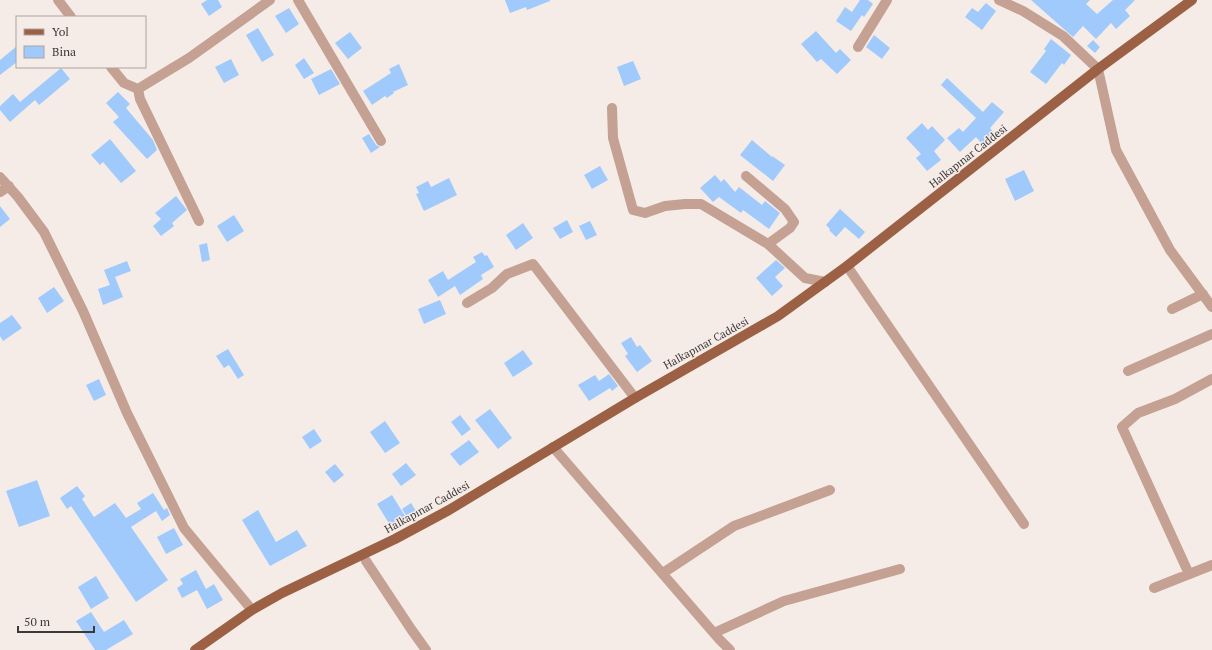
<svg xmlns="http://www.w3.org/2000/svg" width="1212" height="650" font-family="'PT Serif',serif">
  <style>
    .building { fill: #9fcafb }
    .lines { fill: none; stroke-linecap: round; stroke-linejoin: round }
    .minor { stroke: #c4a192; stroke-width: 10 }
    .major { stroke: #9c6044; stroke-width: 10 }
    .labels { text-anchor: middle; stroke-width: 3; stroke-linejoin: round; paint-order: stroke }
    .street-label { font-size: 11px; fill: #3d3937; stroke: #f6ece7 }
  </style>
  <rect width="100%" height="100%" fill="#f6ece7"/>
  <path class="building" d="M207,0H218L222,7L209,16L201,4Z
    M505,0H550V1L527,10L526,7L510,13Z
    M860,0H868L873,4L864,17L862,15L851,31L836,21L845,7L852,12Z
    M1031,0H1090L1086,4L1097,14L1113,0H1135L1125,10L1130,16L1116,29L1111,23L1096,39L1083,26L1073,37Z
    M986,3L996,11L982,30L965,17L972,8L978,12Z
    M289,8L299,24L286,33L275,16Z
    M258,28L274,55L262,62L246,35Z
    M816,31L836,53L840,49L851,60L837,74L821,59L817,62L801,44Z
    M350,32L362,48L348,59L335,43Z
    M874,35L890,48L882,59L866,47Z
    M1051,39L1071,55L1064,65L1062,63L1046,84L1030,72L1046,51L1044,49Z
    M1093,40L1100,47L1095,53L1087,46Z
    M17,46V62L0,75V60Z
    M304,58L314,73L304,79L295,65Z
    M231,59L239,75L224,83L215,67Z
    M633,61L641,79L624,86L617,67Z
    M399,64L408,85L393,92L394,93L387,98L385,96L372,105L363,91L391,73L389,69Z
    M61,68L70,79L39,105L35,100L10,122L0,110V106L13,94L20,102Z
    M331,69L340,84L319,95L311,79Z
    M947,78L983,112L992,102L1004,112L990,128L995,134L983,145L976,137L960,152L947,138L959,128L963,132L976,118L941,85Z
    M118,92L130,104L126,108L153,140L157,150L147,159L113,122L119,117L106,103Z
    M922,123L928,130L932,126L945,140L934,151L941,160L927,171L916,158L921,154L906,138Z
    M369,134L376,145L380,147L371,153L362,138Z
    M110,139L136,171L121,183L103,162L100,165L91,155Z
    M752,140L772,157V156L785,165L773,181L740,155Z
    M600,166L608,180L592,189L584,175Z
    M1024,170L1034,191L1015,201L1005,179Z
    M715,175L721,182L724,179L735,192L739,187L762,205L765,201L780,213L769,229L743,210L741,213L719,197L713,202L700,188Z
    M449,178L457,195L424,211L416,194L419,193L416,187L428,181L431,187Z
    M176,196L187,210L172,223L174,226L161,236L153,226L161,219L155,213Z
    M0,206L10,219L0,227Z
    M840,209L865,232L859,239L845,227L836,237L829,230L830,229L826,225Z
    M234,215L244,231L227,242L217,226Z
    M567,220L573,232L560,239L553,228Z
    M590,221L597,235L586,240L579,226Z
    M523,223L533,238L516,250L506,235Z
    M207,243L210,260L202,262L199,245Z
    M482,252L485,256L487,255L494,267L481,275L483,279L460,295L455,286L438,297L428,280L443,271L448,280L476,262L473,257Z
    M776,260L785,268L775,277L783,286L772,296L756,278Z
    M127,261L131,271L115,277L123,297L103,305L98,289L110,285L104,270Z
    M54,287L64,301L47,313L38,298Z
    M440,300L446,314L424,324L418,309Z
    M12,315L22,328L3,341L0,336V323Z
    M631,337L637,347L640,345L652,361L637,372L625,356L628,354L621,343Z
    M228,349L244,375L238,379L229,365L224,368L216,356Z
    M523,350L533,364L513,377L504,363Z
    M609,374L618,386L612,391L610,388L589,401L578,385L595,375L599,381Z
    M99,379L106,395L94,401L86,385Z
    M490,409L512,438L498,449L475,420Z
    M460,415L471,429L462,436L451,422Z
    M385,421L400,443L385,453L370,432Z
    M314,429L322,441L310,449L302,437Z
    M469,440L479,452L460,466L450,454Z
    M406,463L416,475L401,486L392,474Z
    M335,464L344,475L334,483L325,472Z
    M37,480L50,516L19,527L6,491Z
    M77,486L85,496L82,499L94,517L115,503L126,518L141,509L137,503L153,493L164,510L167,508L170,515L162,521L156,511L131,527L168,580L136,602L71,506L67,509L60,498Z
    M392,495L405,516L390,525L377,504Z
    M411,503L416,511L407,517L402,509Z
    M258,510L276,542L297,530L307,546L270,566L242,520Z
    M174,528L183,545L166,554L157,537Z
    M196,570L206,589L214,584L223,600L207,609L197,590L182,598L177,588L183,584L180,579Z
    M96,576L109,598L91,609L78,587Z
    M91,612L104,632L124,620L133,634L106,650H95L76,621Z"/>
  <g class="lines">
    <path class="minor" d="M58,0L71,17
      M298,0L381,141
      M999,0L1023,11L1063,36L1098,69L1116,150L1170,250L1212,307
      M858,47L887,0
      M111,67L124,83L138,89L189,58L270,0
      M138,89L140,99L199,221
      M612,108L613,138L633,210L645,213L665,206L685,204H701L768,244L805,278L825,282
      M746,176L785,209L794,222L790,228L768,244
      M0,177L18,197L44,232L83,311L127,413L184,528L252,610
      M0,192L9,186
      M847,266L1024,524
      M467,303L492,288L507,274L533,264L635,398
      M1172,309L1203,294
      M1128,371L1212,334
      M553,447L719,639L730,650
      M366,561L411,629L426,650
      M663,573L734,526L830,490
      M1189,574L1122,427L1138,413L1175,399L1212,379
      M1154,588L1212,565
      M714,633L784,601L900,569"/>
    <path class="major" d="M195,650L252,610L282,593L395,539L449,510L635,398L778,316L847,266L1098,69L1192,0"/>
  </g>
  <g class="labels">
    <g class="street-label">
      <text transform="translate(968 156) rotate(-38)" y="4">Halkapınar Caddesi</text>
      <text transform="translate(706 343) rotate(-29)" y="4">Halkapınar Caddesi</text>
      <text transform="translate(427 507) rotate(-29)" y="4">Halkapınar Caddesi</text>
    </g>
  </g>
  <rect x="16" y="16" width="130" height="52" fill="#f6ece7" stroke="#aca4a1"/>
  <rect x="24" y="29" width="20" height="6" fill="#9c6044" stroke="#aca4a1"/>
  <text x="52" y="36" font-size="12" fill="#3d3937">Yol</text>
  <rect x="24" y="46" width="20" height="12" fill="#9fcafb" stroke="#aca4a1"/>
  <text x="52" y="56" font-size="12" fill="#3d3937">Bina</text>
  <path d="M18 626v6h76v-6" fill="none" stroke="#3d3937" stroke-width="2"/>
  <text x="24" y="626" font-size="12" fill="#3d3937" stroke="#f6ece7" stroke-width="3" paint-order="stroke">50 m</text>
</svg>
